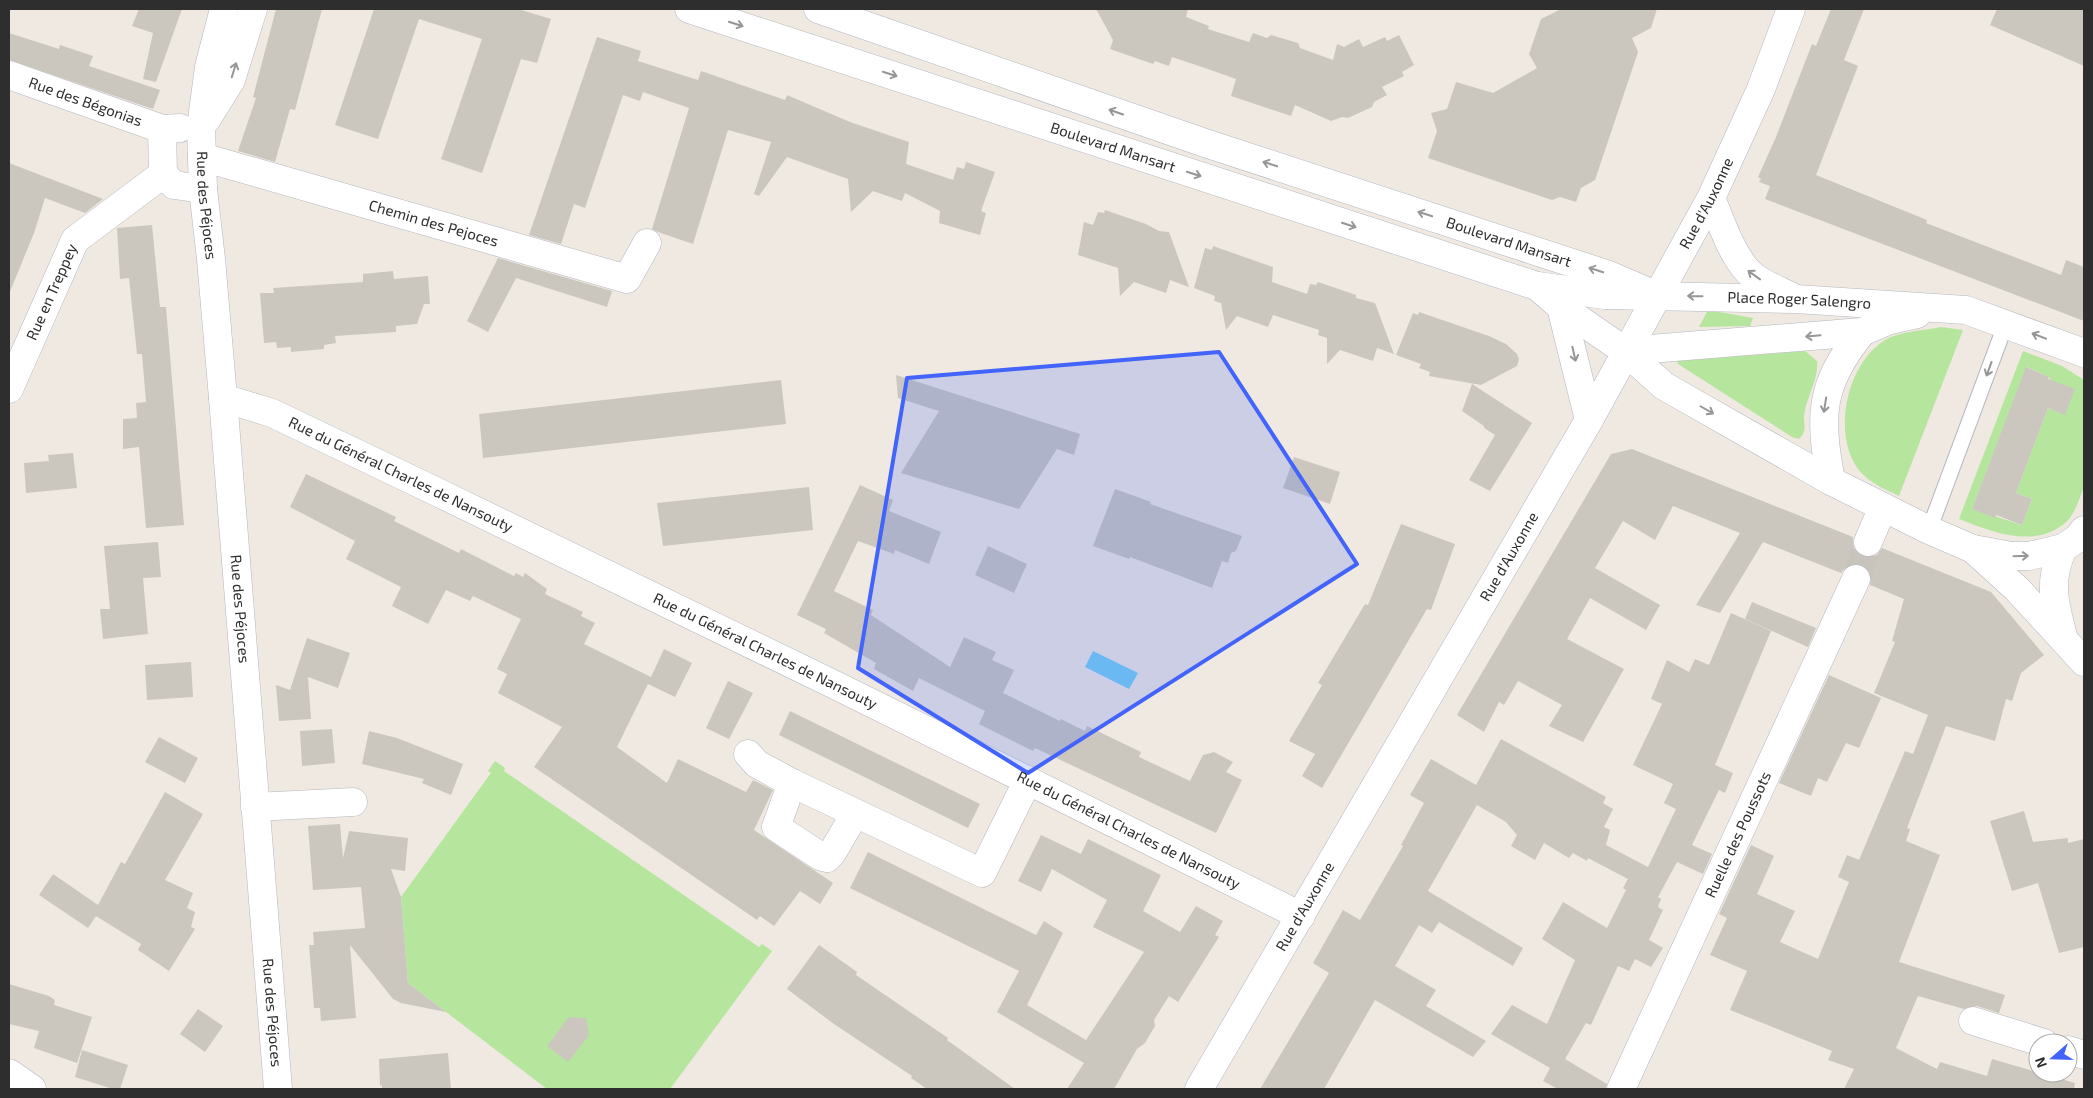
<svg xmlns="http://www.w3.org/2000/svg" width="2093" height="1098" font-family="'Exo 2',sans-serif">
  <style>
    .green { fill: #b6e59e; fill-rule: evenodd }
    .water { fill: #75cff0 }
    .building { fill: #cbc7bf }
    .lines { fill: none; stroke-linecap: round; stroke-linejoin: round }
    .street-tunnel { stroke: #c8c4bd; stroke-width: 28; stroke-dasharray: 28 14; stroke-linecap: butt }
    .lane-casing { stroke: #b4b7c1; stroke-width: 17 }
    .street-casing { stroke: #b4b7c1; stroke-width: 29 }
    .secondary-casing { stroke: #b4b7c1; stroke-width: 29 }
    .lane { stroke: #fff; stroke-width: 15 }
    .street { stroke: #fff; stroke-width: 28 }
    .secondary { stroke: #fff; stroke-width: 28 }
    .oneway { stroke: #969696 }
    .marked { fill: #4264fb; fill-opacity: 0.2; stroke: #4264fb; stroke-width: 4; stroke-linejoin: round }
    .labels { text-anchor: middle; stroke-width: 4; stroke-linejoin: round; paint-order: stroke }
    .street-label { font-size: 15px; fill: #2e2e2e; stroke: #fff }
  </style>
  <rect width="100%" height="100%" fill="#efe9e1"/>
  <path class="green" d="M1708,310L1753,318L1750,326L1699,327Z
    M1941,327L1963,330L1899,496C1883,488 1869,483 1858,469C1832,433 1847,366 1882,342C1898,331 1922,331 1941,327Z
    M1805,351L1817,361C1819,380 1806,397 1804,416C1804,426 1807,431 1799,439L1792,437L1678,364L1677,361Z
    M2023,351L2062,366L2084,380V486C2080,497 2075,515 2065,523C2034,549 1992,532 1959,519ZM2027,367L2049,377L2065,414L2048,408L2016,493L2032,499L2022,525L1972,509Z
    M495,761L505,768L504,771L759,947L762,944L772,951L670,1089H547L408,983L401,897L491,773L488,771Z"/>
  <path class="water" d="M1093,651L1138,673L1129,689L1085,667Z"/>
  <path class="building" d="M139,9H182L156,82L143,79L153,33L132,26Z
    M276,9H322L295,110L290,109L275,162L238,151L256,98L253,97Z
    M374,9H518L551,19L537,63L521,59L482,173L441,159L482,39L419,19L378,139L335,125Z
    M1096,9H1188L1186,17L1209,26L1208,29L1249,42L1253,33L1267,38L1271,35L1298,43L1300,48L1333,60L1337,44L1344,47L1359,39L1363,47L1385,37L1387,41L1399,35L1414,65L1402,72L1404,76L1382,87L1387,95L1374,102L1372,107L1348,118L1342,117L1331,121L1295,105L1291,116L1231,96L1236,79L1205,68L1172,57L1169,66L1155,61L1153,64L1110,49L1113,40Z
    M1561,9H1657L1651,28L1632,38L1638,52L1595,180L1581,188L1576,202L1560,197L1552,200L1428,158L1437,131L1431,113L1447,109L1456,82L1493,93L1537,68L1529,54L1541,19Z
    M1831,9H1864L1844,60L1858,66L1816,175L1927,220L1926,223L2061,275L2066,260L2084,267V321L1765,199L1770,186L1759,182L1761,179L1758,177L1776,137L1812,44L1816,46Z
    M1997,9H2084V66L1990,25Z
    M9,33L59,49L60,45L93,56L89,66L160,90L153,109L9,60Z
    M597,37L641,51L638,61L698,80L701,71L785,100L787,95L850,122L909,142L906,164L953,180L957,167L964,169L966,162L995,172L981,211L986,213L980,235L939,223L940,211L905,193L902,201L873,191L851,212L848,179L787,157L759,196L754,194L771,142L728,130L693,244L658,232L652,229L689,108L643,92L640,101L623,95L585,208L574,204L561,244L529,235Z
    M9,163L103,199L85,213L45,198L34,233L9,294Z
    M1105,210L1146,224L1159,231L1169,232L1189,287L1170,280L1166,293L1134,282L1120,296L1118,268L1078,255L1084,222L1093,225L1098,212L1104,213Z
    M152,225L160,307H166L184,525L146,528L139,447L123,449V419L137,418L136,403L146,402L142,354H137L129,278L120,279L117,228Z
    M1213,246L1273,267L1272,282L1307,294L1310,284L1316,285L1318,282L1356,295V298L1375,303L1394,354L1377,348L1373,361L1340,350L1327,364V338L1318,335L1319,330L1273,315L1268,327L1237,316L1226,330L1221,303L1214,301L1215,296L1194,288L1205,248L1212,250Z
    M498,258L612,291L607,307L516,278L488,332L467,321Z
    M393,271L394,279L428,276L430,304H424L417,324L396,326V332L335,336L336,343L324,345V349L291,352V347L277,348L276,342L264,343L260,293H274L273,288L363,282V274Z
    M1419,312L1489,336L1506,344L1517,354L1519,359L1517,366L1481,385L1429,376L1430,372L1419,368L1421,364L1396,355L1413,313L1418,315Z
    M2026,367L2049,377L2048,379L2075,389L2065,415L2048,408L2016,493L2032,499L2022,525L1996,515L1995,518L1972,509Z
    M896,375L1080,434L1074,455L1057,449L1019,509L901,473L939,411L898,398Z
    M781,380L786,424L483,458L479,414Z
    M1472,384L1532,423L1490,491L1469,480L1495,435L1484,428V426L1462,411Z
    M1632,449L1853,537V544L1855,551L1862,556L1870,557L1877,555L1882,548L1991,592L2044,655L2021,673L2012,701L2006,699L1995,741L1946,726L1907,828L1910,829L1906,841L1940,855L1899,962L2005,995L1999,1013L1977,1006L1964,1009L1918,996L1896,1048L1937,1069L1940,1062L1987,1076L1992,1059L2075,1083L2074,1089H1844L1854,1069L1828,1060L1832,1051L1730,1010L1747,971L1710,955L1727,918L1719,914L1751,845L1774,856L1757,894L1795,911L1780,942L1818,959L1849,882L1838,877L1847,855L1859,860L1905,751L1913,754L1928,715L1874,693L1895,642L1892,641L1904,599L1870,585L1871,577L1869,570L1863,565L1855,563L1847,566L1841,573L1763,542L1720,613L1696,605L1740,533L1673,506L1655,540L1623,521L1595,568L1660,605L1646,630L1590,598L1567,639L1624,669L1583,742L1549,726L1562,705L1518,681L1504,705L1499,702L1484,732L1457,715L1611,454Z
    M73,453L77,488L26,493L24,463L49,461L48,455Z
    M1294,457L1340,472L1330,504L1283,488Z
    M306,474L396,517L394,521L459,553L461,549L514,576L516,573L523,577L525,573L547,589L545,594L583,612L581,616L595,623L584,644L651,677L664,649L692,663L675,697L648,684L617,747L667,783L678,759L746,792L753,780L773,790L754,830L833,883L820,904L800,891L774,926L760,916L757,920L534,767L562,727L498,693L507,674L497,669L521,619L473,596L470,601L446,590L428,624L392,606L401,587L346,559L355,541L290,507Z
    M860,485L893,500L889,511L941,532L929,564L895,550L894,554L858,541L834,591L873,610L871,615L950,667L964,637L996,652L992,660L1014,670L1003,693L1060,721L1061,719L1085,731L1087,726L1141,752L1139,757L1190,781L1203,755L1214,752L1233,762L1226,772L1242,780L1216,833L1035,748L1033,751L979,724L985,711L919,678L913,691L874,669L876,663L824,633L826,629L797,615Z
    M809,487L813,530L663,546L657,503Z
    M1115,489L1151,502L1150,504L1242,536L1236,551L1231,553L1228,563L1222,561L1212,588L1130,557L1129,559L1093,546Z
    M1401,524L1455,544L1431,610L1427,609L1322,788L1302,776L1315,754L1289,741L1322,685L1318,683L1365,604L1368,605Z
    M158,542L161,577L143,578L148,634L103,639L100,609H110L104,546Z
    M988,546L1027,564L1014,593L975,575Z
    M1752,602L1816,628L1808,647L1745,619Z
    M1731,613L1771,631L1715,765L1733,773L1725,793L1719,790L1692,845L1712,854L1703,874L1677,862L1658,897L1661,899L1658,907L1663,910L1649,940L1663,948L1651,967L1635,959L1629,971L1618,966L1591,1025L1586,1023L1565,1059L1607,1084L1606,1089H1558L1543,1081L1550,1068L1491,1034L1512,1005L1547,1024L1575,960L1542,939L1563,902L1607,928L1626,890L1623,888L1628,879L1588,858L1587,861L1573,853L1569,858L1544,843L1535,860L1511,846L1517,835L1506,822L1477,805L1428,891L1523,948L1513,966L1439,922L1432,933L1419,925L1395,966L1436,990L1426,1006L1486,1041L1473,1057L1375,1000L1324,1089H1260L1329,973L1313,963L1343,910L1360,920L1403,846L1401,845L1424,803L1410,795L1431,759L1476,785L1501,739L1606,797L1603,803L1613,809L1604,827L1610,830L1606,845L1648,867L1676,809L1664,803L1673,784L1633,765L1662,704L1651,699L1667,660L1689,672L1695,659L1709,665Z
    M307,638L350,653L338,688L308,677L311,719L279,721L276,685L290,690Z
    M191,662L193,697L147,700L145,665Z
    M1829,675L1881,698L1859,748L1846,743L1827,782L1818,778L1811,796L1779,783Z
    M728,681L753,693L729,739L706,728Z
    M790,711L980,804L968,828L779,735Z
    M332,729L335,763L302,766L300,731Z
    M369,731L397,738L463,764L451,795L422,783L424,779L362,764Z
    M159,737L198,758L185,783L145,762Z
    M165,792L203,814L165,880L193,893L187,908L195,912L191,927L195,929L169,971L138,950L141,944L96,916L88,928L39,895L53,874L98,905L121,862L125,864Z
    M2024,811L2033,842L2068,838V843L2084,839V947L2059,953L2038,883L2012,891L1990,821Z
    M340,824L343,858L349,831L408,838L405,871L391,869L401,897L408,983L446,1012L401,1003L393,999L350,945L356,1018L321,1021L320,1008H314L309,945H314L313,932L365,928L361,887L313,890L308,826Z
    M1041,835L1081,854L1088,839L1161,875L1143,911L1180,932L1196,906L1223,921L1215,935L1219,937L1178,1002L1169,996L1154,1020L1155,1026L1145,1043L1137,1049L1114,1089H1067L1084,1063L997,1012L1019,971L850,888L868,852L1036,935L1044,921L1063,933L1027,1005L1086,1040L1144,952L1093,927L1107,900L1052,869L1041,892L1018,881Z
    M819,945L857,972L856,975L948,1038L947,1040L1015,1089H927L911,1078L912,1076L834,1024L787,989Z
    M9,984L49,996L55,1000L54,1005L92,1017L77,1063L34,1048L39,1031L9,1024Z
    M198,1009L223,1026L205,1052L180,1034Z
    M569,1017L586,1018L589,1035L568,1062L547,1046Z
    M82,1050L128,1065L120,1089H113L75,1077Z
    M448,1053L451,1089H382V1085L380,1086L379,1059Z"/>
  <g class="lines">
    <path class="street-tunnel" d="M1856,579L1868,542"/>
    <defs>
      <path id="lane" d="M1929,530L2006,323"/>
      <g id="street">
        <path id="s1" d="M224,9L209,67L201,127L203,189L211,259L223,398L278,1089"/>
        <path id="s2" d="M9,75L162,129"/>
        <path d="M206,120L231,80L253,9"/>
        <path d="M180,128L162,129L163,174L174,185L203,189"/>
        <path id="s3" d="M202,157L627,279L647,243"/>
        <path id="s4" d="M9,389L75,240L163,174"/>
        <path id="s5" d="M223,398L272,413L435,491L831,683L1301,916"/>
        <path d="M1868,542L1883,507"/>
        <path d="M748,754L757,764L792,783L982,873L1028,780"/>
        <path d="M792,783L776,827L820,856L827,858L832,853L855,814"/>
        <path d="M255,807L353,802"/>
        <path d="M1973,1021L2044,1043"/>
        <path d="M2068,1050L2084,1055"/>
        <path d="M9,1073L32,1089"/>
        <path id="s6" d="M1621,1089L1856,579"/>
      </g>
      <g id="secondary">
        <path id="s7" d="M689,9L1537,286L1605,295L1796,299L1966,310L2084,353"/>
        <path id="s8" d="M818,9L1205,143L1609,275L1646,291"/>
        <path d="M1711,198C1721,221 1729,248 1745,268C1756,282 1777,289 1792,297"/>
        <path d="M1537,286L1561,307L1625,351L1664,386L1831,481L1929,530L1973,549L2012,556H2029L2063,548L2078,538L2084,530"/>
        <path d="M1561,307L1589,420"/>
        <path d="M1625,351L1862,332L1890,320L1917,314"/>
        <path d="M1831,481C1819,416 1819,385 1862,332"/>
        <path d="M2063,548C2048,582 2054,601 2063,636"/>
        <path d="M1973,549L2017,589L2084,662"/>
        <path id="s9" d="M1199,1089L1589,420L1711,198L1761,89L1791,9"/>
      </g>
    </defs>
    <use href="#lane" class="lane-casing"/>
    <use href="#street" class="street-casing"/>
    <use href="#secondary" class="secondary-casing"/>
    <use href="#lane" class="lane"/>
    <use href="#street" class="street"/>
    <use href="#secondary" class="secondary"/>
  </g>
  <defs><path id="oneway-shaft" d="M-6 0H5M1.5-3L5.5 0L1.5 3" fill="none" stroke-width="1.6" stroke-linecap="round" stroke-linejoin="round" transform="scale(1.25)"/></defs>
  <g class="oneway">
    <use href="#oneway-shaft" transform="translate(736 24) rotate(18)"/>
    <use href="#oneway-shaft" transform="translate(234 70) rotate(-73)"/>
    <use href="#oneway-shaft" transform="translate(890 74) rotate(18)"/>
    <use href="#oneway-shaft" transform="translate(1116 112) rotate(-161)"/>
    <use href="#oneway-shaft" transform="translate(1270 164) rotate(-162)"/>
    <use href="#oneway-shaft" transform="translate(1194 174) rotate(18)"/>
    <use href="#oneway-shaft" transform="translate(1425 214) rotate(-162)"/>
    <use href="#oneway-shaft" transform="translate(1349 225) rotate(18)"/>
    <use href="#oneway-shaft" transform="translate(1596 270) rotate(-162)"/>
    <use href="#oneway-shaft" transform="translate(1754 275) rotate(-144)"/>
    <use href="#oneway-shaft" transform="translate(1695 296) rotate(-179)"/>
    <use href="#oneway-shaft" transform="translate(1813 336) rotate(175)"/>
    <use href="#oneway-shaft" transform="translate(2039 336) rotate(-159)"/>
    <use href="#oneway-shaft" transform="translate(1574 354) rotate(77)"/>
    <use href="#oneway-shaft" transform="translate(1989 369) rotate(110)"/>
    <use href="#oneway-shaft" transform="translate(1825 405) rotate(99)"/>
    <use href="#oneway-shaft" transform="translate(1707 410) rotate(30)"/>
    <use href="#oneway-shaft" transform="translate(2021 556) rotate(-2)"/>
  </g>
  <path class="marked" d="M1219,352L1357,564L1028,773L858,668L907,378Z"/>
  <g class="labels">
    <g class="street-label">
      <text dy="5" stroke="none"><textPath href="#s2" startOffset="81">Rue des Bégonias</textPath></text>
      <text dy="5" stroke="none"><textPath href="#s7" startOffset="446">Boulevard Mansart</textPath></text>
      <text dy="5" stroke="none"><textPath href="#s9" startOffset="1021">Rue d'Auxonne</textPath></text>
      <text dy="5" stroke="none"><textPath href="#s1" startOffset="199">Rue des Péjoces</textPath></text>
      <text dy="5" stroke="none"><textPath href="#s3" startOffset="241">Chemin des Pejoces</textPath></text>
      <text dy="5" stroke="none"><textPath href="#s8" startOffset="729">Boulevard Mansart</textPath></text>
      <text dy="5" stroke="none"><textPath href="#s4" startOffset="106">Rue en Treppey</textPath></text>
      <text dy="5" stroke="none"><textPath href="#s7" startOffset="1155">Place Roger Salengro</textPath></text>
      <text dy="5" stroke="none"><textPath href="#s5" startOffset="194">Rue du Général Charles de Nansouty</textPath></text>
      <text dy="5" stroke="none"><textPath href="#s9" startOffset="616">Rue d'Auxonne</textPath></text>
      <text dy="5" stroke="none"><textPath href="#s1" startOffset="604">Rue des Péjoces</textPath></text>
      <text dy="5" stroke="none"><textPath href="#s5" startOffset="599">Rue du Général Charles de Nansouty</textPath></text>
      <text dy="5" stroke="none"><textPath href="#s5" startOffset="1004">Rue du Général Charles de Nansouty</textPath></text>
      <text dy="5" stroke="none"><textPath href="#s6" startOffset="280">Ruelle des Poussots</textPath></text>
      <text dy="5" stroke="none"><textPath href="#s9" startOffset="211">Rue d'Auxonne</textPath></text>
      <text dy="5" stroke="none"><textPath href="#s1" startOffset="1009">Rue des Péjoces</textPath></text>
    </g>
  </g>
  <rect width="2093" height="1098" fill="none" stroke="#2e2e2e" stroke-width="20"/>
  <g transform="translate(2053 1058) rotate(250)"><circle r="24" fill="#ffffff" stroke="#ababab"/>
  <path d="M0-4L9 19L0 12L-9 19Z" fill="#4264fb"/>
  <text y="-8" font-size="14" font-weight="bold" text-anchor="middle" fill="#2e2e2e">N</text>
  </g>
</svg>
